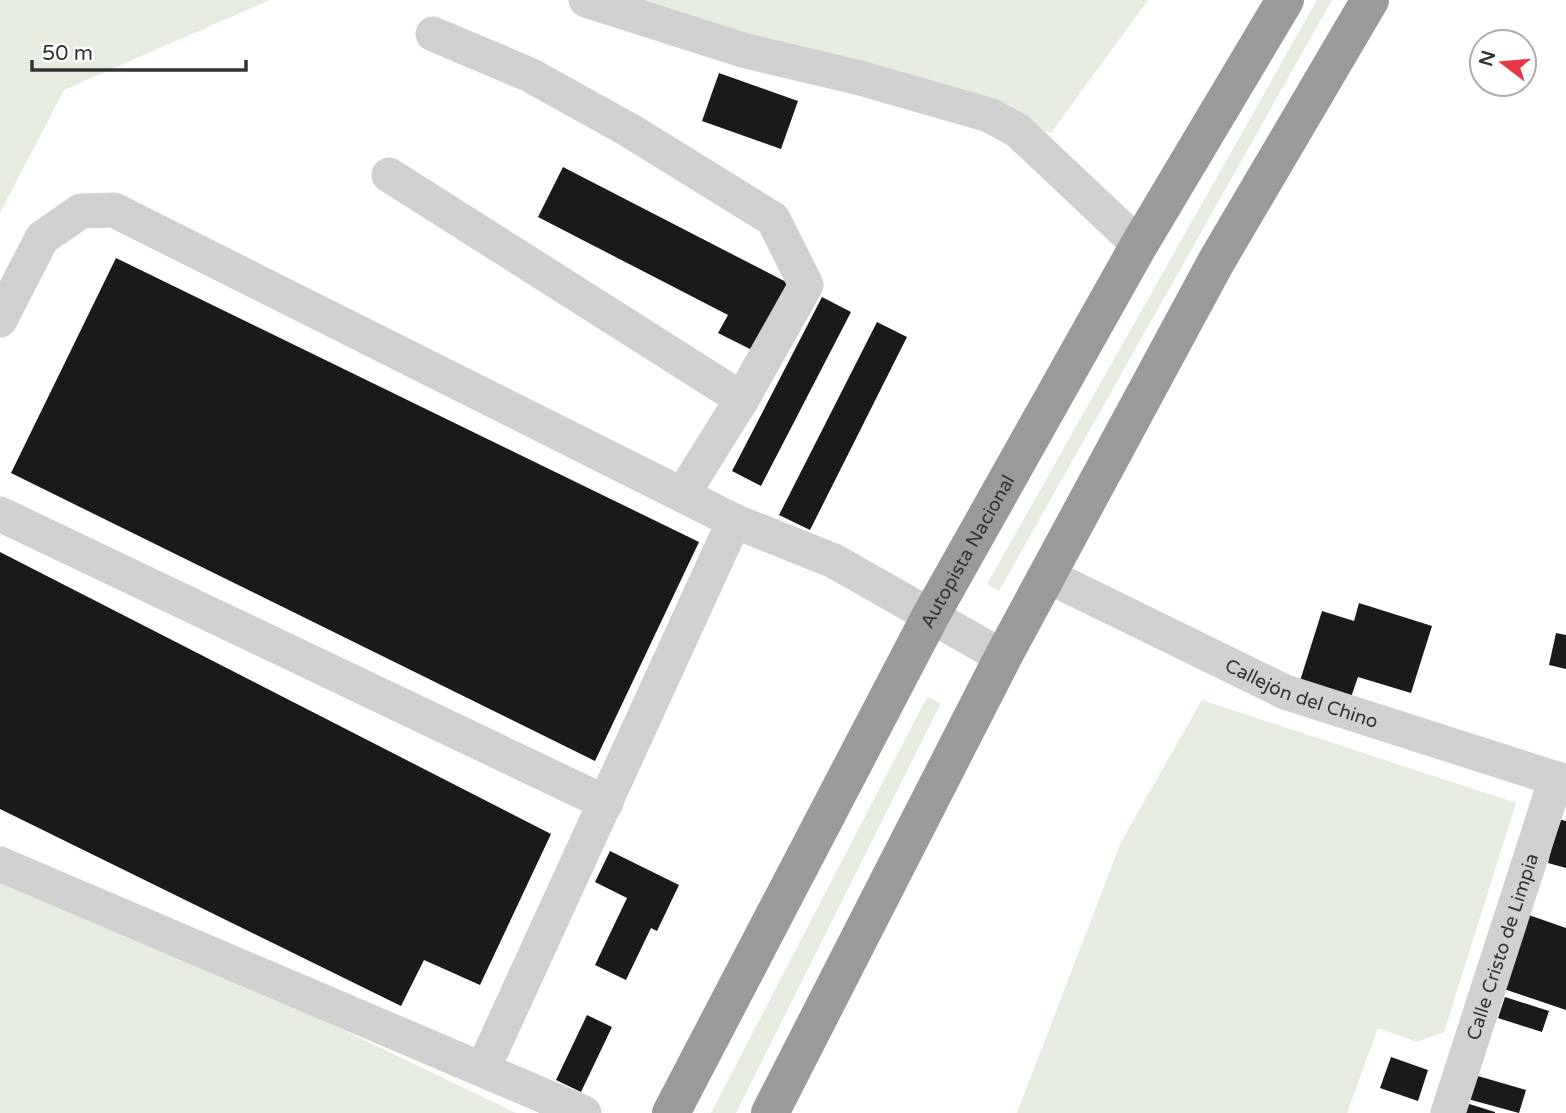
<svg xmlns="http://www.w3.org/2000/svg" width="1566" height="1113" font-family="'Varela Round',sans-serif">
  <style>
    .green { fill: #e6ecdf }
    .building { fill: #1a1a1a }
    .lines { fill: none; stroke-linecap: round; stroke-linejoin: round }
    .minor { stroke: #d0d0d0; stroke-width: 35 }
    .highway { stroke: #9a9a9a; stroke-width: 38 }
    .labels { text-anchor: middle; stroke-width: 7; stroke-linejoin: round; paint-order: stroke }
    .street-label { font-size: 19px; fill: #333; stroke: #fff }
  </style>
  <rect width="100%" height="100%" fill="#fff"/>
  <path class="green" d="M0,0H270L64,90L0,213Z
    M610,0H1148L1051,133Z
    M1317,0H1332L999,591L987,584Z
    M927,697L941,703L736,1113H711Z
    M1202,700L1516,803L1444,1032L1417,1042L1378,1028L1347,1113H1017L1121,842Z
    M0,865L516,1113H0Z"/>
  <path class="building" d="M719,73L798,101L781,149L702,121Z
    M563,167L790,284L756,352L718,333L728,315L538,217Z
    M116,258L699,542L595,761L11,473Z
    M822,297L851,312L761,486L732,471Z
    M877,322L907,337L810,530L779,515Z
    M0,552L551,834L480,985L424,960L401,1006L0,809Z
    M1359,603L1432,626L1411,693L1358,677L1350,700L1299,684L1322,611L1354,621Z
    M1556,633L1566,635V669L1549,665Z
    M1558,819L1566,821V868L1548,863Z
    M610,851L679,885L657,931L651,928L626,980L595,965L627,898L595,882Z
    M1526,914L1566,928V1010L1501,988Z
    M1505,997L1549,1011L1542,1032L1498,1018Z
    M587,1015L612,1027L581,1092L556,1080Z
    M1391,1057L1428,1070L1418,1101L1380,1088Z
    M1471,1074L1526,1090L1519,1113L1464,1098Z
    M1466,1103L1495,1112V1113H1463Z"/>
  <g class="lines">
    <g class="minor">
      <path d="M586,0L746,51L860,78L989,115L1017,130L1139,245"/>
      <path d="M433,34L530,75L629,130L773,219L806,285L742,399L683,494"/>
      <path d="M389,175L742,399"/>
      <path d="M0,320L42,238L81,211L114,210L734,521L834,561L1003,657"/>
      <path d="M0,514L606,803"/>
      <path id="s1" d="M1048,576L1285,692L1566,782"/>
      <path d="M0,864L584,1113"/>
      <path d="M483,1069L734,521"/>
      <path id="s2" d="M1448,1113L1556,779"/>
    </g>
    <g class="highway">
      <path id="s3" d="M671,1113L931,615L1139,245L1285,0"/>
      <path d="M770,1113L1003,657L1216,262L1370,0"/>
    </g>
  </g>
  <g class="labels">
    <g class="street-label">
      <text dy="7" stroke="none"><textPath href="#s3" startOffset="635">Autopista Nacional</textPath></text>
      <text dy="7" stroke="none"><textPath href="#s1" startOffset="280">Callejón del Chino</textPath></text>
      <text dy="7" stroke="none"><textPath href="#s2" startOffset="175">Calle Cristo de Limpia</textPath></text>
    </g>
  </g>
  <g transform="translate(1503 63) rotate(286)"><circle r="33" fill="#ffffff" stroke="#adadad" stroke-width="2"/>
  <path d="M0-5L12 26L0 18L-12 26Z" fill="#e63946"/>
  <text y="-10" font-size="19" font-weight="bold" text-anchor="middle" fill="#333333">N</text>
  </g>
  <path d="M32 60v10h214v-10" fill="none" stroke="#333333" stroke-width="3.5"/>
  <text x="42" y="60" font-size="21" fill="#333333" stroke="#ffffff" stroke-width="5" paint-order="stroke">50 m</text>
</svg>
